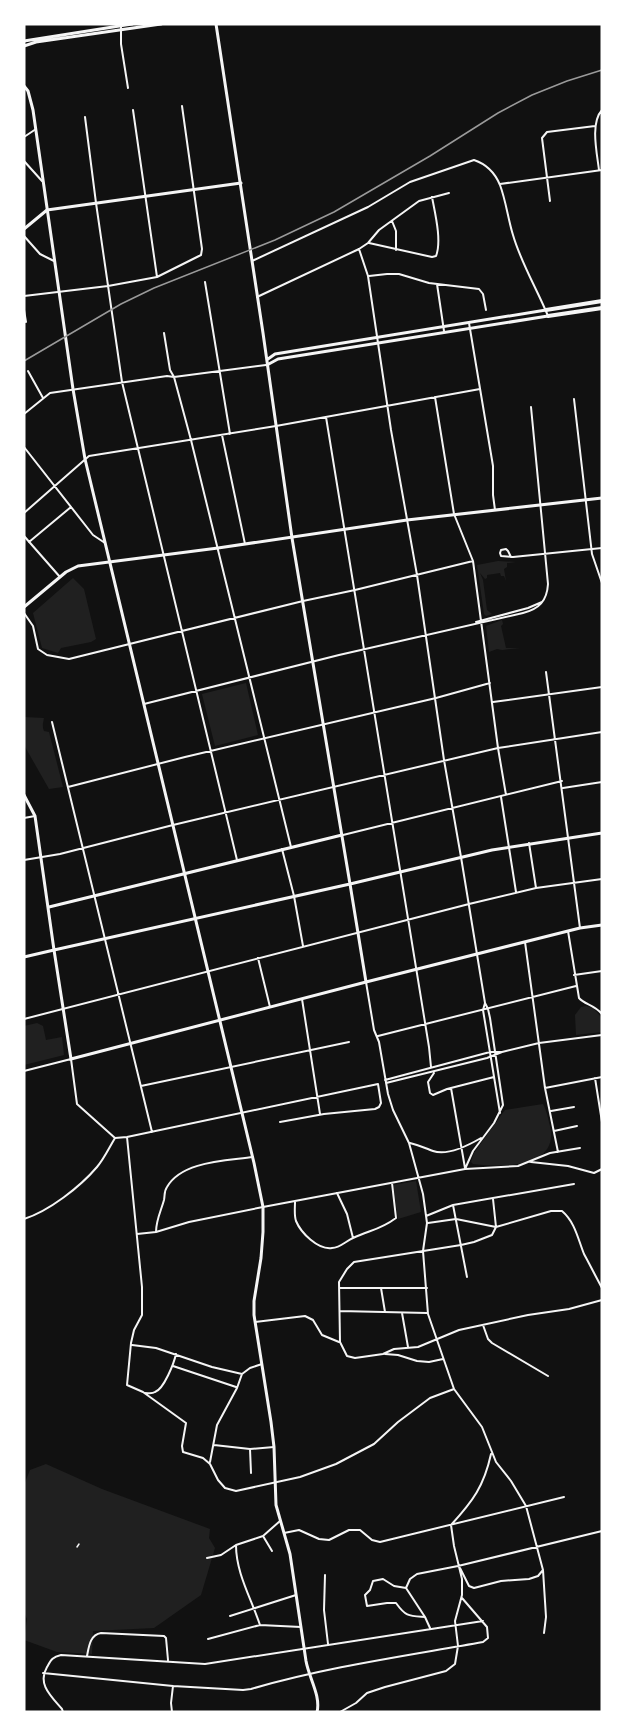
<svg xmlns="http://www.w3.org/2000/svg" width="626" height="1736" font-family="'PT Serif',serif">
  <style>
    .green { fill: #202020 }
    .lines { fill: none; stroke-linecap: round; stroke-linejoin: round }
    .pedestrian { stroke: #f5f5f5; stroke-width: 1.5 }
    .minor { stroke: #f5f5f5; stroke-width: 2 }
    .tertiary { stroke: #f5f5f5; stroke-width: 3 }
    .secondary { stroke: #f5f5f5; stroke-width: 3 }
    .primary { stroke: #f5f5f5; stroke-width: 3 }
    .motorway { stroke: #f5f5f5; stroke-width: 4 }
    .rail { stroke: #9a9a9a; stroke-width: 1.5 }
  </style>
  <rect width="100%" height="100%" fill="#111"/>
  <path class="green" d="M498,561L516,562L507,563V567L504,569L506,581L504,576H501L500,573L487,575V578L485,579L480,573L483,580L487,610L492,614L486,616L484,614L477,565Z
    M73,578L84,589L96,639L91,642L61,648L58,653L42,648L33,613Z
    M502,620L503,624L501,626L506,648H520L502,650L497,649L489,652L486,626Z
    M246,683L258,735L215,746L202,694Z
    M24,717L44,718C43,723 42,726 44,731L49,732L63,787L49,789L24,745Z
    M586,1006L593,1008L602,1018V1032L576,1035L575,1015L581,1007Z
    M37,1023L43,1026L46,1040L62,1037L64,1055L24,1065V1026Z
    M543,1104C547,1111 548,1119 550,1126C560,1169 499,1167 473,1164L471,1162L474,1153L505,1110Z
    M416,1181L421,1212L398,1219L393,1185Z
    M46,1464L102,1489L210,1529L209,1538L215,1548L201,1595L154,1628L93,1631L92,1654L57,1652L24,1640L27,1619L24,1612V1485L30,1470Z"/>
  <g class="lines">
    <path class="pedestrian" d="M77,1547L79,1544"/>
    <path class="minor" d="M121,24V44L128,88
      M133,110L157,277
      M602,110V141
      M85,117L96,203L122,382L237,860
      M24,137L36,129
      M24,161L42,181
      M599,170C597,153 590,123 602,110
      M500,184L602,170
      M550,201L542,138L547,132L595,126
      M392,221L396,231V250
      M24,236L40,254L54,261
      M369,243L432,257L436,256C442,241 435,213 432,197
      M359,249L368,276L391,430L417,575L444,760L461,857L485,1003L488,1009L490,1018L503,1105L494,1123L473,1151L465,1169
      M252,261L368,207L410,182L474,160C486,164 495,173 500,185C506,201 508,219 513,235C521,263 537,289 548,316
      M369,276L387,274H399L429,283L479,289L483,294L486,310
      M205,282L230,434
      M437,284L444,331
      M24,296L108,286L157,277L201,255L202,249L182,106
      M257,297L359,249L368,243L379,230L419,201L449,193
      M24,310L26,322
      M469,323L493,466V495L495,510
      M164,333L170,370L174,377L191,440L291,847
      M28,371L43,398
      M435,397L454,514L473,561L498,748L506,795
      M574,399L592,554L602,583
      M24,414L50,393L167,376L174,377L266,365
      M326,417L429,1047L431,1067
      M222,435L245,544
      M24,447L93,535L105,543
      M24,513L89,456L276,426L480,389
      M24,536L60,577
      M29,542L71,507
      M511,557L508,551L506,549L501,550L500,553L501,556L513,557L602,548
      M24,613L33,626L38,649L47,655L69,659L303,601L355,590L473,561
      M476,622L528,608L542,602
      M546,672L580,928
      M493,702L602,687
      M144,704L339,655L523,613C539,609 547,601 548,584L531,407
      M52,722L152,1132
      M68,787L185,757L436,698L490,683
      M563,788L602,782
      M501,797L516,892
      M24,818L35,816
      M343,835L562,781
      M529,843L536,888
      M282,849L294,896L303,946
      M24,860L60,854L173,825L498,748L602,732
      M568,931L579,998C585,1005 593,1004 602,1014
      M525,942L545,1088L558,1152
      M258,958L270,1007
      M574,975L602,971
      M366,982L374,1030L379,1042L388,1094L393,1110L409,1143L423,1194L427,1223L423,1251L428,1314L454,1389L482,1427L496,1462L511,1481L526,1506L543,1570L546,1617L544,1633
      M302,999L320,1114
      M485,1003L483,1010L500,1113
      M24,1019L469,904L536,888L602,879
      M378,1036L576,986
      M24,1071L71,1059L77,1104L115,1138L127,1137L378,1084L381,1103L379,1107L375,1109L324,1114L280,1122
      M434,1073L428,1082L430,1093L433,1095L447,1089L494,1077
      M595,1078L602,1122
      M385,1080L490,1052H502L539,1043L602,1035
      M386,1083L487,1058L502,1052
      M141,1086L349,1042
      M451,1088L465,1168
      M545,1088L602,1077
      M551,1111L574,1107
      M554,1131L577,1126
      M127,1137L142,1287V1315L134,1330L131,1343L127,1385L143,1392L186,1423L182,1446L183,1452L203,1458L210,1464L218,1480L225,1488L236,1491L300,1477L336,1464L374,1444L398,1422L430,1398L454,1389
      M410,1143C418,1145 425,1148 433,1151C447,1156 469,1145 481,1138
      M531,1162L568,1166L594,1173L602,1169
      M337,1193L347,1214L353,1238
      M493,1199L496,1227L492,1235L474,1242L461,1245L354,1262L347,1269L339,1282L340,1342L347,1356L355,1358L383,1354L394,1349L418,1347L459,1330L528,1315L569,1309L602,1300
      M295,1202C295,1208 294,1215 296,1221C301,1233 318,1250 332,1248C340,1248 346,1241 353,1238C370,1230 380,1230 396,1218L392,1183
      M453,1205L467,1277
      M426,1216L453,1205L574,1184
      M24,1219C49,1211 80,1187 97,1167C104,1159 109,1148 115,1138
      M428,1223L456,1219L496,1227L551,1211H562C575,1222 578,1239 584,1254C590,1265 596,1277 602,1288
      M156,1232C156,1220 161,1211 164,1200C165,1195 164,1191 167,1187C182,1161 226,1161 253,1157
      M137,1234L156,1232L189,1222L263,1207L465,1169L518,1166L550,1153L580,1148
      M340,1288H427
      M381,1288L385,1312
      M340,1311L427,1313
      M402,1313L408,1347
      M255,1322L305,1316L313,1320L322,1335L339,1342
      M483,1325L488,1339L492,1343L548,1376
      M132,1345L156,1348L212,1367L242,1374
      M385,1354L398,1355L417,1361L429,1362L443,1359
      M173,1366L236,1387
      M145,1393C149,1393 152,1394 155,1392C164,1389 174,1363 176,1354
      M214,1445L250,1449L274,1447
      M250,1449L251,1473
      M210,1462L217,1425L237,1388L242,1374L250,1368L262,1364
      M284,1533L299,1530L319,1539L329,1540L349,1530H360L372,1540L380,1542L564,1497
      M263,1536L272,1551
      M236,1545C236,1573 251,1598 260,1625
      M207,1558L221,1555L236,1545L263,1536L280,1521
      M460,1568L469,1586L474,1588L501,1581L529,1579L538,1576L543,1570
      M325,1575L324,1610L328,1644
      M406,1588L410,1579L417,1574L458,1566L602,1531
      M230,1616L296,1595
      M425,1617C409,1616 406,1617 396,1603H387L367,1606L365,1595L370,1590L373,1581L383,1579L394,1586L406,1588L425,1617L430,1628
      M208,1639L260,1625L301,1627
      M87,1656C89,1646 90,1635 101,1633L164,1636L166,1638L168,1660
      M43,1673L173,1686L243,1690L251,1689C326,1667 405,1656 483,1642L488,1638L487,1627L462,1598
      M63,1712L62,1709C51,1696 37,1684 47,1667C51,1660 52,1657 61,1655L205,1664L483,1621
      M172,1712L171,1703L173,1686
      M340,1712L356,1703L367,1693L385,1687L446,1671L455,1664L458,1646L455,1621L462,1595V1579L454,1546L451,1525C473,1501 484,1486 491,1454"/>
    <path class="tertiary" d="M24,229L47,210L241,183
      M24,607L66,572L78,566L218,548L407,520L602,498
      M49,907L342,835
      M54,950L71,1059L366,982L580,928L602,925
      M366,982L350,884L492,850L602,833"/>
    <path class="secondary" d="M24,86L28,91L33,110L73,389L85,459L254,1163L263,1207V1232L261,1258L254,1301V1315L271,1422L274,1447L276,1505L290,1554L306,1661C309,1678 321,1696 317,1712
      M24,957L54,950"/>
    <path class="primary" d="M24,41L132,24
      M24,46L36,42L161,24
      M268,359L275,354L546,310
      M267,365L278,359L548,316
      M24,795L35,816L54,950L350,884L292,538L263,333L216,24"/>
    <path class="motorway" d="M546,310L602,301
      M548,316L602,308"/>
    <path class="rail" d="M24,361L121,304L154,288L275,240L334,212L430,156L498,113L532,95L567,81L602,70"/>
  </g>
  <rect width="626" height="1736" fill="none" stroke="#ffffff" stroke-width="51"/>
</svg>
